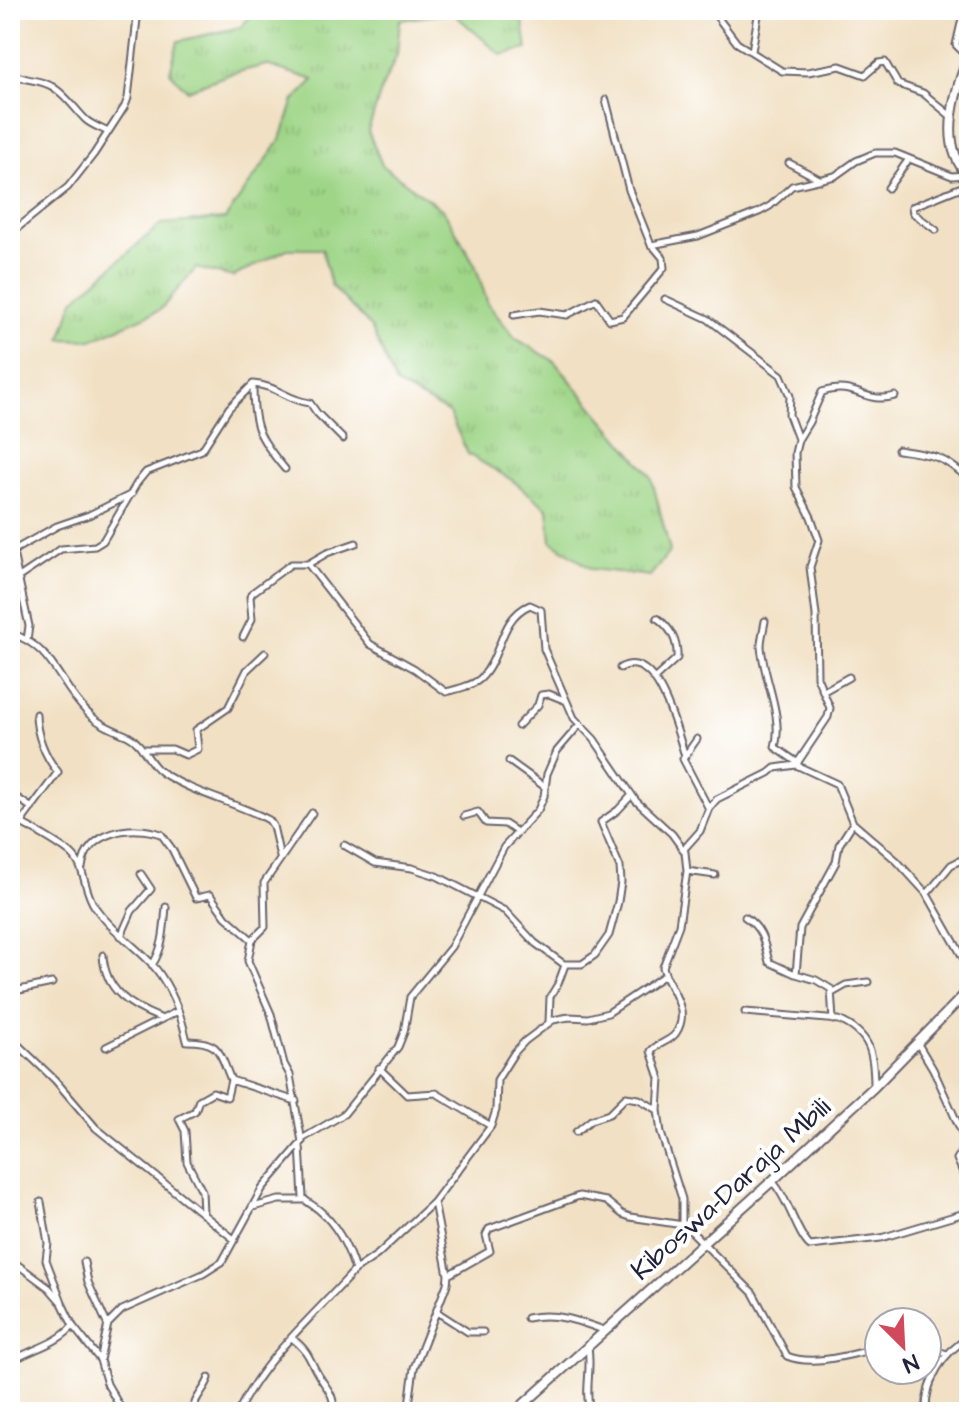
<svg xmlns="http://www.w3.org/2000/svg" width="979" height="1422" font-family="'Architects Daughter',sans-serif">
  <style>
    .grass { fill: url(#grass-tufts); stroke: #607c61; stroke-width: 2 }
    .lines { fill: none; stroke-linecap: round; stroke-linejoin: round }
    .minor-casing { stroke: #6a646b; stroke-width: 9 }
    .major-casing { stroke: #6a646b; stroke-width: 12 }
    .minor { stroke: #fff; stroke-width: 5 }
    .major { stroke: #fff; stroke-width: 8 }
    .labels { text-anchor: middle; stroke-width: 8; stroke-linejoin: round; paint-order: stroke }
    .street-label { font-size: 28px; fill: #22223b; stroke: #fff }
  </style>
  <defs>
    <pattern id="grass-tufts" width="24" height="20" patternUnits="userSpaceOnUse" patternTransform="scale(2)"><rect width="24" height="20" fill="#9fd587"/><path d="M3 7l-1-3M5 7V3M7 7l1-3M15 17l-1-3M17 17v-4M19 17l1-3" fill="none" stroke="#89b775"/></pattern>
  </defs>
  <rect width="100%" height="100%" fill="#fff"/>
  <filter id="ink" filterUnits="userSpaceOnUse"><feTurbulence type="fractalNoise" baseFrequency=".0125" numOctaves="2"/><feDisplacementMap in="SourceGraphic" scale="16" xChannelSelector="R" yChannelSelector="G"/><feConvolveMatrix kernelMatrix="1 2 1 2 8 2 1 2 1" color-interpolation-filters="sRGB"/></filter>
  <filter id="wash" filterUnits="userSpaceOnUse"><feTurbulence type="fractalNoise" baseFrequency=".006" numOctaves="4" result="noise"/><feDisplacementMap in="SourceGraphic" scale="32" xChannelSelector="R" yChannelSelector="G"/><feGaussianBlur stdDeviation="1.8" result="paint"/><feColorMatrix in="noise" values="0 0 0 0 0 0 0 0 0 0 0 0 0 0 0 0 0 1.4 0 .05"/><feComposite in="paint" operator="in"/></filter>
  <g filter="url(#wash)">
    <rect width="100%" height="100%" fill="#f1e0c3"/>
    <path class="grass" d="M255,10H521L527,49L501,55L453,13L400,20L397,55L383,85L368,131L382,165L444,211L475,265L488,304L515,338L554,361L651,476L670,551L650,576L592,569L551,541L548,509L512,480L468,454L449,413L396,384L371,327L331,285L322,249H287L233,277L196,268L160,310L91,340L61,339L74,300L161,224L225,219L281,139L294,100L314,80L266,65L230,74L187,90L170,72L178,41L241,27Z"/>
  </g>
  <g filter="url(#ink)">
    <g class="lines">
      <defs>
        <path id="minor" d="M712,10L737,43L782,71L808,72L840,66L865,75L879,63L885,62L898,84L923,93L952,117
          M964,10L956,45L962,51L969,50
          M752,51L759,10
          M10,72C23,82 39,78 53,87C67,96 74,108 85,119C91,125 101,128 108,132
          M606,100L629,190L651,245L698,236L759,212L770,206L792,186L835,176L856,161L875,153H895L952,176L967,175
          M789,163L821,180
          M888,188L909,159
          M936,230L913,213L912,207L959,188L969,186
          M10,234L68,187L94,154L125,106L128,98L138,10
          M665,299L708,319L781,375L790,396L789,415L798,439
          M514,315L539,311L567,315L596,300L610,320L623,317L664,268L663,258L653,246
          M253,385C253,426 258,437 285,469
          M898,450C934,455 941,455 969,479
          M308,564L370,644L415,669L446,692C457,689 473,686 481,678C502,657 499,618 530,605L541,610L544,649L574,718L594,739L636,801L672,834L685,852L687,871L679,925L663,967C668,989 692,1009 676,1033C670,1042 657,1043 651,1051L660,1078L658,1110L661,1133L682,1199V1222L753,1293L787,1356C813,1367 852,1354 879,1348
          M10,583L61,549L95,546L103,541L137,483L146,472L202,450L229,408L253,384C278,386 286,400 310,403L317,413L343,439
          M765,621C764,628 761,638 761,646C763,677 784,717 775,747L798,763
          M10,633C53,646 58,683 86,711C98,724 112,729 128,736C143,743 148,763 161,772C194,794 235,802 269,820L273,826L280,857
          M243,637L252,619L250,597L252,593L291,564H308L327,553L356,543
          M27,640L29,626L13,553L16,549L57,526L89,515L132,494
          M620,668C658,647 677,732 685,756
          M654,679L677,658C678,641 670,627 657,618
          M824,691L849,677
          M36,714C36,734 45,757 58,772L24,818L23,824C38,832 56,842 70,853C86,866 83,890 95,907C110,929 133,944 151,963C170,984 181,1014 187,1041C221,1041 219,1052 231,1080L296,1101
          M518,726L538,705L541,695L549,694L564,700
          M697,739L683,759L708,807
          M142,749H172L186,755L198,749L196,730L228,708L247,670L265,653
          M509,761L545,787
          M796,765L828,717L830,708L817,677L816,615L810,567L819,540L811,517L796,487L795,453L798,440L809,422L822,392C856,381 864,405 895,396
          M10,793L32,808
          M464,816L478,812L486,823L505,824L517,832
          M344,845L375,863L412,868L437,876L505,911L535,943L565,965L558,984L550,997L549,1022
          M684,849L700,831L709,808L717,799L769,773L775,768L796,765L837,784L853,823L897,861L927,894L969,968
          M82,868C86,831 132,824 161,834L172,849L196,898L210,895L226,917L252,940
          M687,871L715,875
          M927,894L951,865L969,856
          M745,917C763,929 764,942 769,962L795,974
          M121,936L132,911L151,889L141,874
          M103,955C105,991 130,1006 160,1018
          M565,964H582L595,955L609,935L618,902L621,882L620,867L601,822L618,810L632,795
          M152,965C164,948 164,927 166,907
          M10,992L52,983
          M832,993L846,985L868,982
          M745,1012L839,1020C871,1034 874,1054 874,1086
          M833,1020L831,989L816,980L796,974L800,928L836,862L839,845L853,823
          M10,1037L55,1080L96,1128L235,1240
          M918,1044L933,1069L967,1144L957,1159L965,1177
          M106,1047L178,1011
          M379,1068L407,1095L436,1093L491,1126
          M576,1132L591,1120L609,1114L626,1097L639,1099L658,1110
          M302,1139L344,1114L398,1047L404,1032L410,997L451,947L504,847L538,810L544,796L547,774L557,751L580,724
          M772,1181C789,1199 796,1233 810,1246L881,1238L968,1212
          M41,1202L48,1243L46,1260L62,1302
          M253,1207L279,1200H304
          M203,1213L202,1191L187,1162L185,1131L179,1119L195,1111L199,1100L213,1092L227,1097L231,1080
          M10,1259L49,1288L62,1303L73,1326L100,1360L107,1384L123,1412
          M84,1262L88,1282L107,1324
          M355,1270L377,1255L434,1202L491,1126L496,1110L497,1080L514,1053L525,1041L553,1020L569,1017L588,1018L608,1013L665,975
          M448,1275L490,1251L486,1235L489,1229L579,1196L606,1201L622,1214L630,1217L683,1225
          M437,1312L468,1332H483
          M527,1318C556,1312 579,1321 606,1331
          M292,1338C311,1354 307,1356 319,1376C328,1390 334,1394 334,1412
          M588,1347C592,1370 584,1390 590,1412
          M927,1348L947,1354
          M100,1360L108,1324L122,1310L203,1274L222,1262L262,1189L302,1142L290,1075L284,1064L271,1014L248,961L252,940L265,927L264,883L312,813
          M10,1362C31,1349 56,1345 73,1326
          M193,1412C193,1399 205,1390 209,1378
          M238,1412C265,1356 314,1316 355,1270C348,1247 338,1226 319,1210C313,1205 308,1203 303,1198L300,1145
          M408,1412L414,1368L447,1284L448,1275L434,1202
          M926,1412C925,1382 942,1352 969,1338"/>
        <path id="major" d="M969,56C955,90 937,146 969,176
          M515,1412L772,1181L874,1087L969,990"/>
      </defs>
      <use href="#minor" class="minor-casing"/>
      <use href="#major" class="major-casing"/>
      <use href="#minor" class="minor"/>
      <use href="#major" class="major"/>
    </g>
  </g>
  <g class="labels">
    <g class="street-label">
      <text transform="translate(730 1188) rotate(-42)" y="10">Kiboswa-Daraja Mbili</text>
    </g>
  </g>
  <rect width="979" height="1422" fill="none" stroke="#fff" stroke-width="40"/>
  <g transform="translate(903 1346) rotate(156)"><circle r="38" fill="#ffffff" stroke="#a7a7b1" stroke-width="2"/>
  <path d="M0-6L14 30L0 20L-14 30Z" fill="#d1495b"/>
  <text y="-12" font-size="22" font-weight="bold" text-anchor="middle" fill="#22223b">N</text>
  </g>
</svg>
